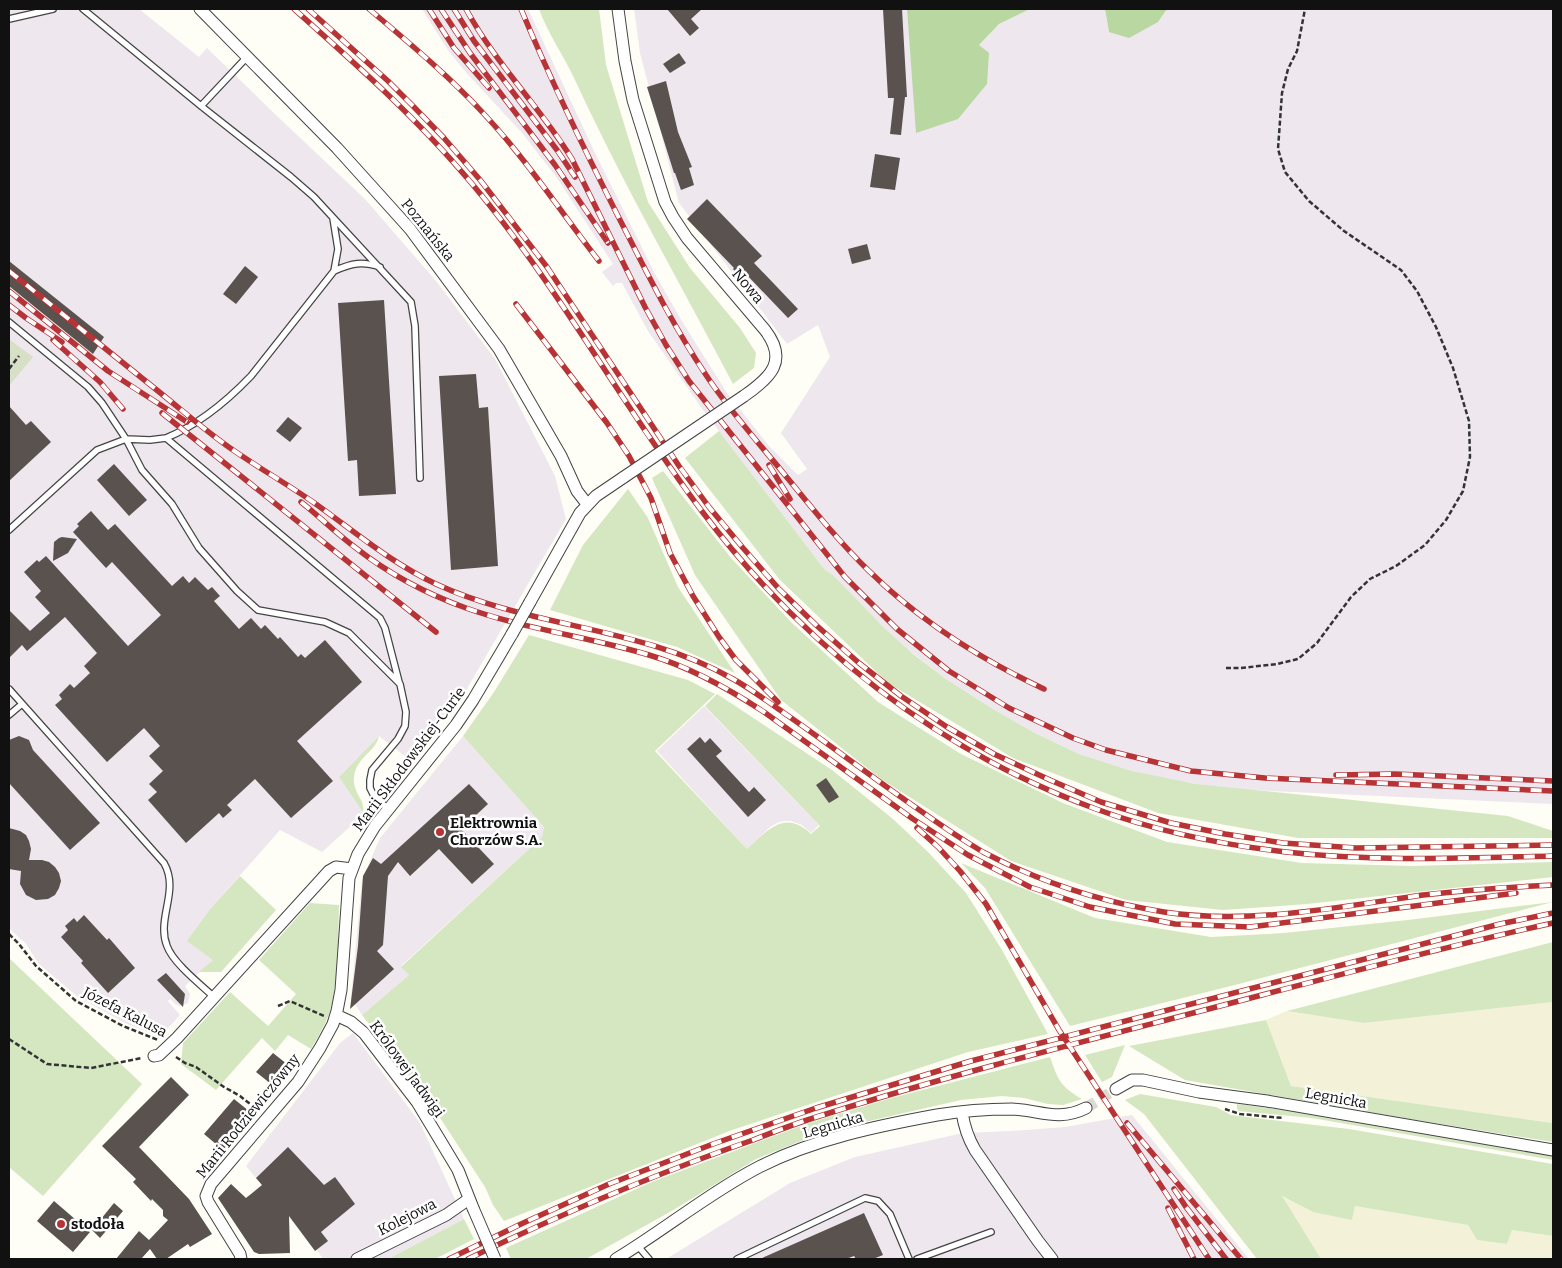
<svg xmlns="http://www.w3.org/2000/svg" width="1562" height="1268" font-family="Bitter,serif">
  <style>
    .industrial { fill: #eee7ee }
    .farmland { fill: #f3f1d7 }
    .green { fill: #d4e7c1 }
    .forest { fill: #b8d7a1 }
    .cemetery { fill: #d7e0c6 }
    .building { fill: #59524e }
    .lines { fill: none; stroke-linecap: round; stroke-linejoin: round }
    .minor-tunnel { stroke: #dadad4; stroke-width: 11; stroke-dasharray: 11 5.5; stroke-linecap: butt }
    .service-casing { stroke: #444; stroke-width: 8 }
    .minor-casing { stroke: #444; stroke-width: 13 }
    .path { stroke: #333; stroke-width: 2.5; stroke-dasharray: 5 2.5; stroke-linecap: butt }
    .service { stroke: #fff; stroke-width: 5.5 }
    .minor { stroke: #fff; stroke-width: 11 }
    .rail-casing { stroke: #b73336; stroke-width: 5.5 }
    .rail { stroke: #fff; stroke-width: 4; stroke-dasharray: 11; stroke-linecap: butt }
    .minor-bridge-casing { stroke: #444; stroke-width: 13; stroke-linecap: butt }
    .minor-bridge { stroke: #fff; stroke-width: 11 }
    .poi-dot { fill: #b73336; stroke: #fff; stroke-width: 2 }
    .labels { text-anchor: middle; stroke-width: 5; stroke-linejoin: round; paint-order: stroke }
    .street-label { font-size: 15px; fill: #111; stroke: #fff }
    .poi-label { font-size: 15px; font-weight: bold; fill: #111; stroke: #fff; text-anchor: start }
  </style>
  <rect width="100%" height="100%" fill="#fefdf6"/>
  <path class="industrial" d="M9,9H139L199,57L207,48L277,116L365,199L436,281L495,359L555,476L566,519L465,692L410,760L379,736L339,777L364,814L322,852L280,830L211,908L213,960L185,986L190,994L188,1003L180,1006L176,1005L170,999L168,1001L180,1015L160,1037L125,1023L78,997L39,964L26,944L9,928V386L32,357L9,339Z
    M422,9H528L594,151L655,274L683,323L727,393L769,446L798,475L807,469L781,433L830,357L818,325L787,344L679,203L640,53L634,9H907L917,133L979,45L999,24L1030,9H1105L1109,32L1158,22L1167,9H1553V804L1251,790L1196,784L1164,778L1132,771L1079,754L1035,733L993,709L946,679L897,641L869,614L833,575L825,570L703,410L648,331L622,283H616L613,286L602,272L613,264L557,178L523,134L463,69L448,50Z
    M704,706L819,825L811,833L802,825L791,821H784L777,823L770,827L747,849L657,751Z
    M463,736L544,827L542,837L401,966L409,975L362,1015L351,998L362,880L380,838Z
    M353,1033L420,1123L464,1219L388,1259H323L319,1253L246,1166L340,1043Z
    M1132,1115L1249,1259H666L790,1183L855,1157L963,1133L1011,1131L1065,1127Z"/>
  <path class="farmland" d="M1553,1002V1123L1291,1086L1266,1020L1287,1011L1364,1023Z
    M1281,1196L1313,1212L1352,1219L1355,1206L1468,1225L1477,1240L1507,1244L1512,1230L1553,1236V1259H1321Z"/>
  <path class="green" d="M539,9H599L606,65L648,202L690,268L740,328L756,353L754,368L733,384C680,283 623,184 575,80C564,56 548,34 539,9Z
    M719,431L825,570L833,575L884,628L913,654L946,679L993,709L1035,733L1079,754L1132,771L1196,784L1508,816L1553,831V838H1298L1158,813L1013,758L888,683L780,580L685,458Z
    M663,471L731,558L792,623L878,702L961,754L1063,803L1167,842L1302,863L1412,866L1553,862V877L1307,904L1223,910L1126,900L1011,861L881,779L781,700L695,575L652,478Z
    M628,489L648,518L678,587L735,673L677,647L550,610L583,545Z
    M529,635L688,680L715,694L655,751L747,849C768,830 785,809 811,834L820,826L705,706L717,694L832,770L893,819L928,852L966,893L1002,950L1048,1034L968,1052L732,1130L504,1221L493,1205L485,1187L433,1107L362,1015L409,975L401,967L542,837L544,827L463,736L494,692Z
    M379,736C376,753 352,758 354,783C355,790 359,796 362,802C363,805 363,810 364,814L339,777Z
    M961,863L1095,918L1211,937L1284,933L1408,920L1553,902L1231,986L1070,1026L985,888Z
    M240,876L276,910L221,972H199L213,960L187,941L211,908Z
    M310,903L339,905C338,937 339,980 330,1011C326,1024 318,1037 311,1049L288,1035L275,1051L262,1038L216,1090L181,1064L183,1043L230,992L268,1026L296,994L259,960Z
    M1553,942V1002L1364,1023L1287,1011Z
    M9,958L142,1084L43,1196L9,1167Z
    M1266,1020L1291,1086L1553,1123V1142L1397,1117L1185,1080L1129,1046Z
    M1125,1045L1112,1077L1102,1082L1085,1055Z
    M1050,1057C1058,1080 1060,1086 1082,1099L1063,1105L1048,1104L1024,1098L1002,1096L961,1100L869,1121L816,1135L756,1159L675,1209L586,1259H511L506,1248L652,1182L806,1124L888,1099Z
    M1140,1094L1216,1107L1231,1115L1239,1116L1349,1129L1553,1164V1236L1512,1230L1507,1244L1477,1240L1468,1225L1355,1206L1352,1220L1313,1212L1282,1196L1321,1259H1257L1144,1114L1125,1100Z
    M1237,1104L1298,1112L1553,1155V1160L1312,1118L1238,1111L1237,1108Z
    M464,1219L474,1239L435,1259H388Z"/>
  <path class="forest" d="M907,9H1030L999,24L979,45L989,53L987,84L958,119L916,133Z
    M1105,9H1167L1158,22L1129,38L1109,32Z"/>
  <path class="cemetery" d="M9,339L33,357L9,386Z"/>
  <path class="building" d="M667,9H702L691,19L699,28L690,36Z
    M883,9H902L907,97H905L901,135L890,134L894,98H888Z
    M679,53L686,63L670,73L663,64Z
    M666,81L678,132L692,167L689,168L694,185L681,190L675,173H674L647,87Z
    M875,154L900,158L895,190L870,187Z
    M707,199L762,256L754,263L798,309L788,318L745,273L740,277L733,269L734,268L687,219Z
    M867,244L871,259L852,264L848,249Z
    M9,261L104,337L93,354L9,286Z
    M245,266L258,277L236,304L223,294Z
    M384,300L396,494L359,496L357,460L348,461L338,303Z
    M476,374L479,408L488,407L498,566L451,570L439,376Z
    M9,406L26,425L31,421L51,442L9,481Z
    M288,417L302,428L290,442L276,431Z
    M114,464L147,500L129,516L97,480Z
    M91,511L108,530L115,524L172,586L183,576L189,583L195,577L208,590L212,587L220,596L214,601L239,629L251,618L261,629L265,625L278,639L280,637L298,657L301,654L305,658L325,640L362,682L297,741L333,781L291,818L255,779L227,805L232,810L223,818L219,813L186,843L148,800L157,792L149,784L163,771L149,756L160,746L144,728L107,762L55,705L62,699L59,695L70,684L74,688L90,673L84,666L97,653L65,617L27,651L22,645L9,658V610L30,631L50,613L35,597L41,591L24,572L37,560L39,562L46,556L128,646L161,615L112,562L106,568L73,532L79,526L77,524Z
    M62,537L77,539L68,553L53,561L54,542L59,538Z
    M19,736L29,740L33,750L100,823L70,850L9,783V740Z
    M700,737L705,743L710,738L722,751L716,756L749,792L754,787L766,800L748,817L687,749Z
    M826,778L839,797L829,803L816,785Z
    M469,784L488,804L461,829L494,864L472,884L439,849L410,876L398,862L388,876L383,945L377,951L394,969L350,1009L358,946L363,876L373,858L381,864Z
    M9,828L20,831L26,835L29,841L31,849L29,860H42L49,862L55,867L59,873L61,881L59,888L55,895L48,899L36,900L26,895L20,884L21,871L9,869Z
    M84,915L107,940L109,938L135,968L108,993L81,963L83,961L61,937L68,930L65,926L74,918L77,922Z
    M166,973L185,994L183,1007L157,980Z
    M273,1053L292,1068L276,1088L256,1072Z
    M171,1077L189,1095L139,1147L189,1199L212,1234L190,1247L188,1244L166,1259H157L150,1249L141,1259H116L139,1231L149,1240L168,1220L163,1216V1210L152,1199L151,1201L133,1182L136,1179L102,1146Z
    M234,1099L254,1115L223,1150L204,1134Z
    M288,1147L324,1185L335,1177L355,1204L321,1232L328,1241L315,1251L289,1216L290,1253L259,1254L254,1252L218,1198L231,1184L246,1198L262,1185L256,1178Z
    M54,1201L90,1232L73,1252L37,1221Z
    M114,1203L123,1211L100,1238L92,1230Z
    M864,1213L883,1255L873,1259H856L854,1256L846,1259H760Z"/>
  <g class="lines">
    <path class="minor-tunnel" d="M1086,1108L1116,1089"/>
    <defs>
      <path id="service" d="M83,9L201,106L291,177L314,197L411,302L415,326L420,478
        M9,19L53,9
        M201,106L247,57
        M334,271C352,263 362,261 380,267
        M9,322L88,387L102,403L126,439L142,470L172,504L199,548L237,591L258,610L325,622L349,633L400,684L406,712L405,726L398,739L372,770L370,780V788L374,796L388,809
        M166,438C198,425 227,401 251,376L334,271L338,249L333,218
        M9,530L97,450L126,439L150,440L166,438L380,618L385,628L399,682
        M9,689L164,863C180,891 156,918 167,946C173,963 201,985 214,997
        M9,715L22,704
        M637,1245L649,1259
        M737,1259L865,1198L878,1201L890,1214L909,1259
        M917,1259L991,1232"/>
      <path id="minor" d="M200,9L337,148L410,229L499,349L561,456L577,491L587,504
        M618,9L625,61L633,100L665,202L673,217L687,238L765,330C789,361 770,378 744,396
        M530,602L580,513L596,496L624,477
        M336,1015L351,1022L364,1033L417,1102L458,1170L473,1208
        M154,1056L159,1055L177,1038L329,871L336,867L352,869
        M1116,1089L1132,1080H1143L1199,1092L1267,1101L1553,1150
        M962,1112C964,1126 968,1138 975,1150L1038,1241L1052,1259
        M241,1259L240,1254L208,1202L206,1196L211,1184L298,1082L320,1048L333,1024L337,1011L341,990L349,878L358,854L375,826L456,725L473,700L512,634
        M357,1259L446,1215L469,1199
        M616,1259C664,1230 709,1193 759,1167C814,1139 877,1126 937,1115C961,1111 987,1109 1012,1109C1040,1110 1058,1122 1086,1108"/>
    </defs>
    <use href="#service" class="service-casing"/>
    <use href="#minor" class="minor-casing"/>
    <path class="path" d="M9,369L19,356
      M1226,668H1241L1277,664L1298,659L1317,643L1351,597L1370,579L1396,566L1425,545L1446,520L1463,491L1470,457L1469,421L1453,368L1436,327L1417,291L1401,270L1344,231L1309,201L1285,172L1278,149L1282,93L1288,69L1297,51L1305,9
      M9,934L19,944L36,966L76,1001L123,1026L158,1040
      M278,1006L290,1001L324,1016
      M9,1039L47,1064L91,1068L142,1058
      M176,1057L185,1063L196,1067L224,1087L240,1096L259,1111
      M1225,1109L1240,1114L1283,1118"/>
    <use href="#service" class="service"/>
    <use href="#minor" class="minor"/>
    <defs>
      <path id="rail" d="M294,9C357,65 419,120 473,185C558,286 622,405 701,510C801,644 939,752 1096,809C1156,831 1223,845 1286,852C1375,862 1464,858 1553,856
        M308,9L388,81L413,106L444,138L481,181L547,267L679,466L709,507L743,548L779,589L816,625L859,663L901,696L947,727L994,754L1050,780L1101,802L1171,823L1225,834L1283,843L1356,848L1553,845
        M369,9C408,42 449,76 484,114C526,159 561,212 599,261
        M429,9L454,48L489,88
        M441,9L470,53L555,165L608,243
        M454,9L474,41L557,150L575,177
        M466,9C495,63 540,107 572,159L645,307L666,345L689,381L845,577L897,629L949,671L1009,708L1073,738L1106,750L1191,771L1265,778L1553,791
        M521,9C551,81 585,151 620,220C647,273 673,326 706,375C729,410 758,442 785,475C812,508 839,542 869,571C920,621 980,659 1044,689
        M9,271C59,311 108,351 158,391C183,411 207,432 233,450C259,468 287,484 313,502C354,531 391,563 436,584C531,628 640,626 733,679C751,689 767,701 784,713C829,744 873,778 918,809C939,824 961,839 983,852C1040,882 1101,902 1164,912C1251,925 1338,907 1423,895C1467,890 1510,887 1553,885
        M9,291L108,371L187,422
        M516,304L607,423L629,456L651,498L670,553L693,596L719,637L736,660L778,702
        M9,305L26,318L62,342
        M53,340L100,382L123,409
        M162,413L436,632
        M769,465L790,499
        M301,502C320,517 337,534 356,548C389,574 427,594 466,608C525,629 589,637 649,655C690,667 729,689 764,712L913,819L968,855L1030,887L1090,907L1175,924L1250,927L1516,893
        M1336,775L1395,774L1553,781
        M917,828L938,847L960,871L986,904L1059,1030L1209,1259
        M1127,1123L1241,1259
        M1174,1189L1186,1207L1226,1259
        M1168,1208L1194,1259
        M449,1259L521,1224L609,1184L713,1144L816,1108L971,1061L1500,924L1553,913
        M468,1259C561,1214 655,1174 753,1140C776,1131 799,1122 823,1115C937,1079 1054,1049 1170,1019C1298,986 1425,951 1553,923"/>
    </defs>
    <use href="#rail" class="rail-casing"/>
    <use href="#rail" class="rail"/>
    <defs>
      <path id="minor-bridge" d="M624,477L744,396
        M512,634L530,602
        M473,1208L495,1259"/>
    </defs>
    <use href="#minor-bridge" class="minor-bridge-casing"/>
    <use href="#minor-bridge" class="minor-bridge"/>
  </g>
  <g class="poi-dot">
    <circle cx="440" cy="832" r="5"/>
    <circle cx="61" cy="1224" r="5"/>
  </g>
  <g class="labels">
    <g class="street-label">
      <text transform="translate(428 230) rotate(51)" y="5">Poznańska</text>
      <text transform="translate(748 286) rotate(50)" y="5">Nowa</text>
      <text transform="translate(409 759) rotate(-53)" y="5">Marii Skłodowskiej-Curie</text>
      <text transform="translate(125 1012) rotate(27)" y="5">Józefa Kalusa</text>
      <text transform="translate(407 1069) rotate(54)" y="5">Królowej Jadwigi</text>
      <text transform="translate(1336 1098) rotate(10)" y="5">Legnicka</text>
      <text transform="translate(248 1116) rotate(-51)" y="5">Marii Rodziewiczówny</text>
      <text transform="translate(833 1125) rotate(-16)" y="5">Legnicka</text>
      <text transform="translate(407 1217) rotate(-27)" y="5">Kolejowa</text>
    </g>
    <g class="poi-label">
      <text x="450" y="828">Elektrownia<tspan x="450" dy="17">Chorzów S.A.</tspan></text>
      <text x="71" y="1229">stodoła</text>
    </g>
  </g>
  <rect width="1562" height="1268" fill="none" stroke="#111111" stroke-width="20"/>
</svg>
